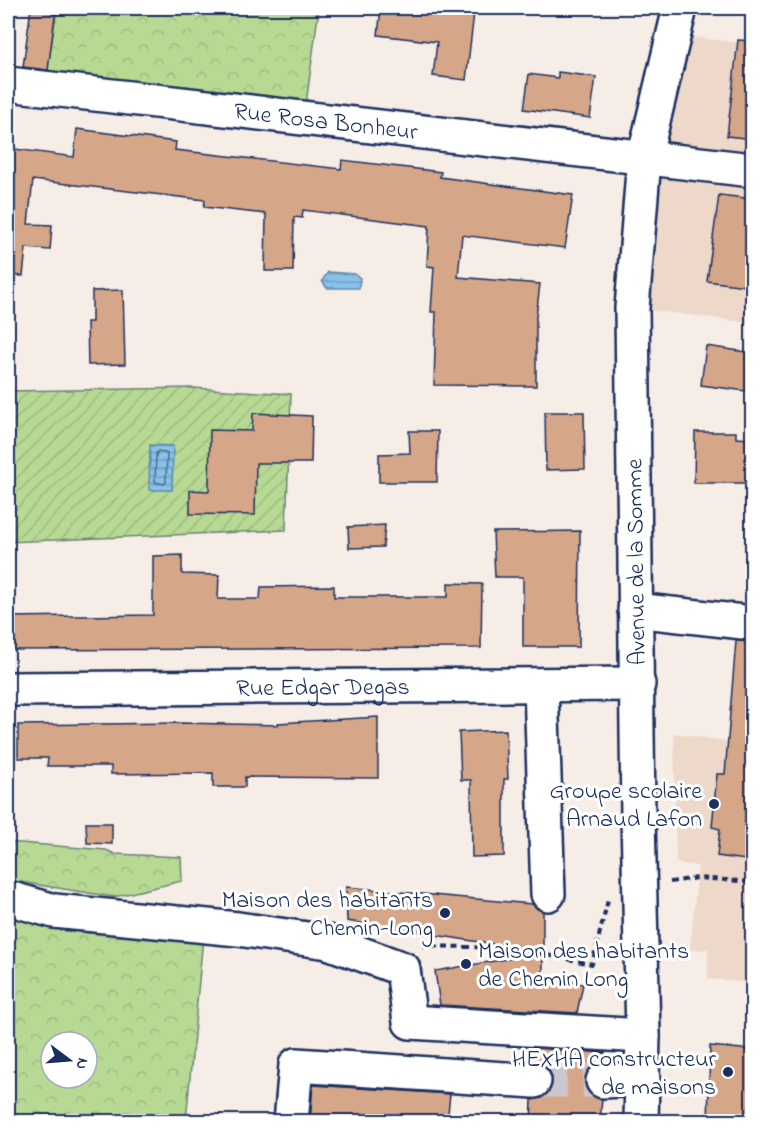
<svg xmlns="http://www.w3.org/2000/svg" width="760" height="1129" font-family="'Indie Flower',sans-serif">
  <style>
    .built { fill: #edd8ca }
    .forest { fill: url(#forest-crowns); stroke: #698478; stroke-width: 1.5; fill-rule: evenodd }
    .garden { fill: url(#garden-furrows); stroke: #698478; stroke-width: 1.5 }
    .water { fill: url(#water-rules); stroke: #5d87b1; stroke-width: 1.5 }
    .lines { fill: none; stroke-linecap: round; stroke-linejoin: round }
    .shore { stroke: #476a95; stroke-width: 1.5 }
    .building { fill: #d5a687; stroke: #1b2f5e; stroke-width: 1.5 }
    .minor-tunnel { stroke: #cbc7cc; stroke-width: 33; stroke-dasharray: 33 16; stroke-linecap: butt }
    .minor-casing { stroke: #1b2f5e; stroke-width: 38 }
    .major-casing { stroke: #1b2f5e; stroke-width: 38 }
    .path { stroke: #1b2f5e; stroke-width: 4; stroke-dasharray: 6 4.5; stroke-linecap: butt }
    .minor { stroke: #fff; stroke-width: 33 }
    .major { stroke: #fff; stroke-width: 33 }
    .poi-dot { fill: #1b2f5e; stroke: #fff; stroke-width: 2 }
    .labels { text-anchor: middle; stroke-width: 6; stroke-linejoin: round; paint-order: stroke }
    .street-label { font-size: 24px; fill: #1b2f5e; stroke: #fff }
    .poi-label { font-size: 24px; fill: #1b2f5e; stroke: #fff; text-anchor: end }
  </style>
  <defs>
    <pattern id="forest-crowns" width="20" height="18" patternUnits="userSpaceOnUse" patternTransform="scale(1.5)"><rect width="20" height="18" fill="#b7d993"/><path d="M2 6a3 3 0 1 1 6 0M12 15a3 3 0 1 1 6 0" fill="none" stroke="#9dbb81"/></pattern>
    <pattern id="garden-furrows" width="10" height="10" patternUnits="userSpaceOnUse" patternTransform="scale(1.5)"><rect width="10" height="10" fill="#b7d993"/><path d="M-1 1l2-2M0 10L10 0M9 11l2-2" fill="none" stroke="#9dbb81"/></pattern>
    <pattern id="water-rules" width="6" height="5" patternUnits="userSpaceOnUse" patternTransform="scale(1.5)"><rect width="6" height="5" fill="#89c2e8"/><path d="M0 2.5h6" fill="none" stroke="#6f9ebf"/></pattern>
  </defs>
  <rect width="100%" height="100%" fill="#f7ede7"/>
  <filter id="ink" filterUnits="userSpaceOnUse"><feTurbulence type="fractalNoise" baseFrequency=".0167" numOctaves="2"/><feDisplacementMap in="SourceGraphic" scale="12" xChannelSelector="R" yChannelSelector="G"/><feConvolveMatrix kernelMatrix="1 2 1 2 8 2 1 2 1" color-interpolation-filters="sRGB"/></filter>
  <g filter="url(#ink)">
    <path class="built" d="M673,35L752,44V323L632,308Z
      M674,733L752,745V983L708,979V949L690,950L698,866L676,863Z"/>
    <path class="forest" d="M57,8H319L306,104L47,73Z
      M8,842L106,850L115,854L181,857L182,881L114,897L8,880Z
      M8,903L203,937L186,1121H8ZM51,1042H87V1078H51Z"/>
    <path class="garden" d="M193,388L291,394L286,530L8,542V391Z"/>
    <path class="water" d="M328,272L355,274L360,278L359,288H327L322,281Z
      M150,445L173,446L172,490H149Z"/>
    <g class="lines">
      <path class="shore" d="M158,451L167,454L166,482L164,484L155,482L156,454Z"/>
    </g>
    <path class="building" d="M31,8H56L48,70L23,67Z
      M381,8H427L474,13L466,80L433,76L437,42L378,35Z
      M738,40L753,41V139L727,136Z
      M558,72L596,77L590,118L524,109L529,74L558,78Z
      M77,129L176,142L175,150L341,169L342,160L441,172L440,177L573,195L565,248L462,235L458,277L540,284L536,317V386L434,385L436,312H431L434,267L427,266L429,226L303,210L302,218L294,217L293,271H265L266,214L204,207L205,200L33,180L28,224L52,225L50,250L26,248L23,276L8,275V148L74,157Z
      M719,195L753,199V287L707,281Z
      M123,290L125,364L88,365L87,322H92V291Z
      M706,346L753,353V392L701,385Z
      M545,412H584L585,469L546,470Z
      M253,413L312,416L311,463H256L255,515L190,514V490L209,491L210,430L252,431Z
      M409,431H438L437,482H379V454L410,453Z
      M695,432H736V438L753,439V483H694Z
      M385,525L383,547L349,548L348,527Z
      M580,531L579,647H523V577H495L493,532Z
      M182,555V574L219,575L218,599H260L261,587L334,586V597H448V583L482,584L481,648L8,650V617L153,615V556Z
      M736,641L753,642V801L750,823H753V861L717,856L720,829L712,827L717,774H725Z
      M378,717V778L245,777V787H213V773L111,774V766H47L48,758H18V725L181,723L278,725V723Z
      M506,730L508,779H504V856L472,857L471,780H461L459,732Z
      M86,823H112V844L87,843Z
      M346,887L532,904L543,911V952L347,921Z
      M543,953V974L583,984L577,1013L440,1005L435,971Z
      M710,1046L752,1050L749,1122H708Z
      M536,1048L605,1053L604,1062L592,1066L586,1073L584,1081L588,1092L602,1099L600,1122H531L532,1100L542,1098L549,1092L553,1082L551,1073L545,1066L535,1062Z
      M313,1085L450,1094L447,1122H310Z"/>
    <g class="lines">
      <path class="minor-tunnel" d="M534,1081H603"/>
      <defs>
        <g id="minor">
          <path id="s1" d="M8,84L752,170"/>
          <path d="M635,610L752,623"/>
          <path d="M541,687L548,894"/>
          <path id="s2" d="M8,689L638,684"/>
          <path d="M8,898L54,911L238,929L328,942L403,969L410,1022L643,1036"/>
          <path d="M603,1081L643,1079"/>
          <path d="M291,1122L296,1065L534,1081"/>
        </g>
        <path id="major" d="M641,1122L643,1036L638,816L632,308L644,159L680,8"/>
      </defs>
      <use href="#minor" class="minor-casing"/>
      <use href="#major" class="major-casing"/>
      <path class="path" d="M670,882L697,878L752,882
        M422,946L511,948L592,964L608,900"/>
      <use href="#minor" class="minor"/>
      <use href="#major" class="major"/>
    </g>
  </g>
  <g class="poi-dot">
    <circle cx="714" cy="804" r="6"/>
    <circle cx="445" cy="913" r="6"/>
    <circle cx="466" cy="964" r="6"/>
    <circle cx="728" cy="1072" r="6"/>
  </g>
  <g class="labels">
    <g class="street-label">
      <text dy="8" stroke="none"><textPath href="#s1" startOffset="320">Rue Rosa Bonheur</textPath></text>
      <text transform="translate(635 562) rotate(-91)" y="8">Avenue de la Somme</text>
      <text dy="8" stroke="none"><textPath href="#s2" startOffset="315">Rue Edgar Degas</textPath></text>
    </g>
    <g class="poi-label">
      <text x="702" y="798">Groupe scolaire<tspan x="702" dy="28">Arnaud Lafon</tspan></text>
      <text x="433" y="907">Maison des habitants<tspan x="433" dy="28">Chemin-Long</tspan></text>
      <text x="478" y="958" text-anchor="start">Maison des habitants<tspan x="478" dy="28">de Chemin Long</tspan></text>
      <text x="716" y="1066">HEXHA constructeur<tspan x="716" dy="28">de maisons</tspan></text>
    </g>
  </g>
  <rect width="760" height="1129" fill="none" stroke="#fff" stroke-width="30"/>
  <rect x="15" y="15" width="730" height="1099" fill="none" stroke="#1b2f5e" stroke-width="2" filter="url(#ink)"/>
  <g transform="translate(69 1060) rotate(106)"><circle r="28" fill="#ffffff" stroke="#a4acbf" stroke-width="1.5"/>
  <path d="M0-4.5L10 22L0 15L-10 22Z" fill="#1b2f5e"/>
  <text y="-9" font-size="16" font-weight="bold" text-anchor="middle" fill="#1b2f5e">N</text>
  </g>
</svg>
